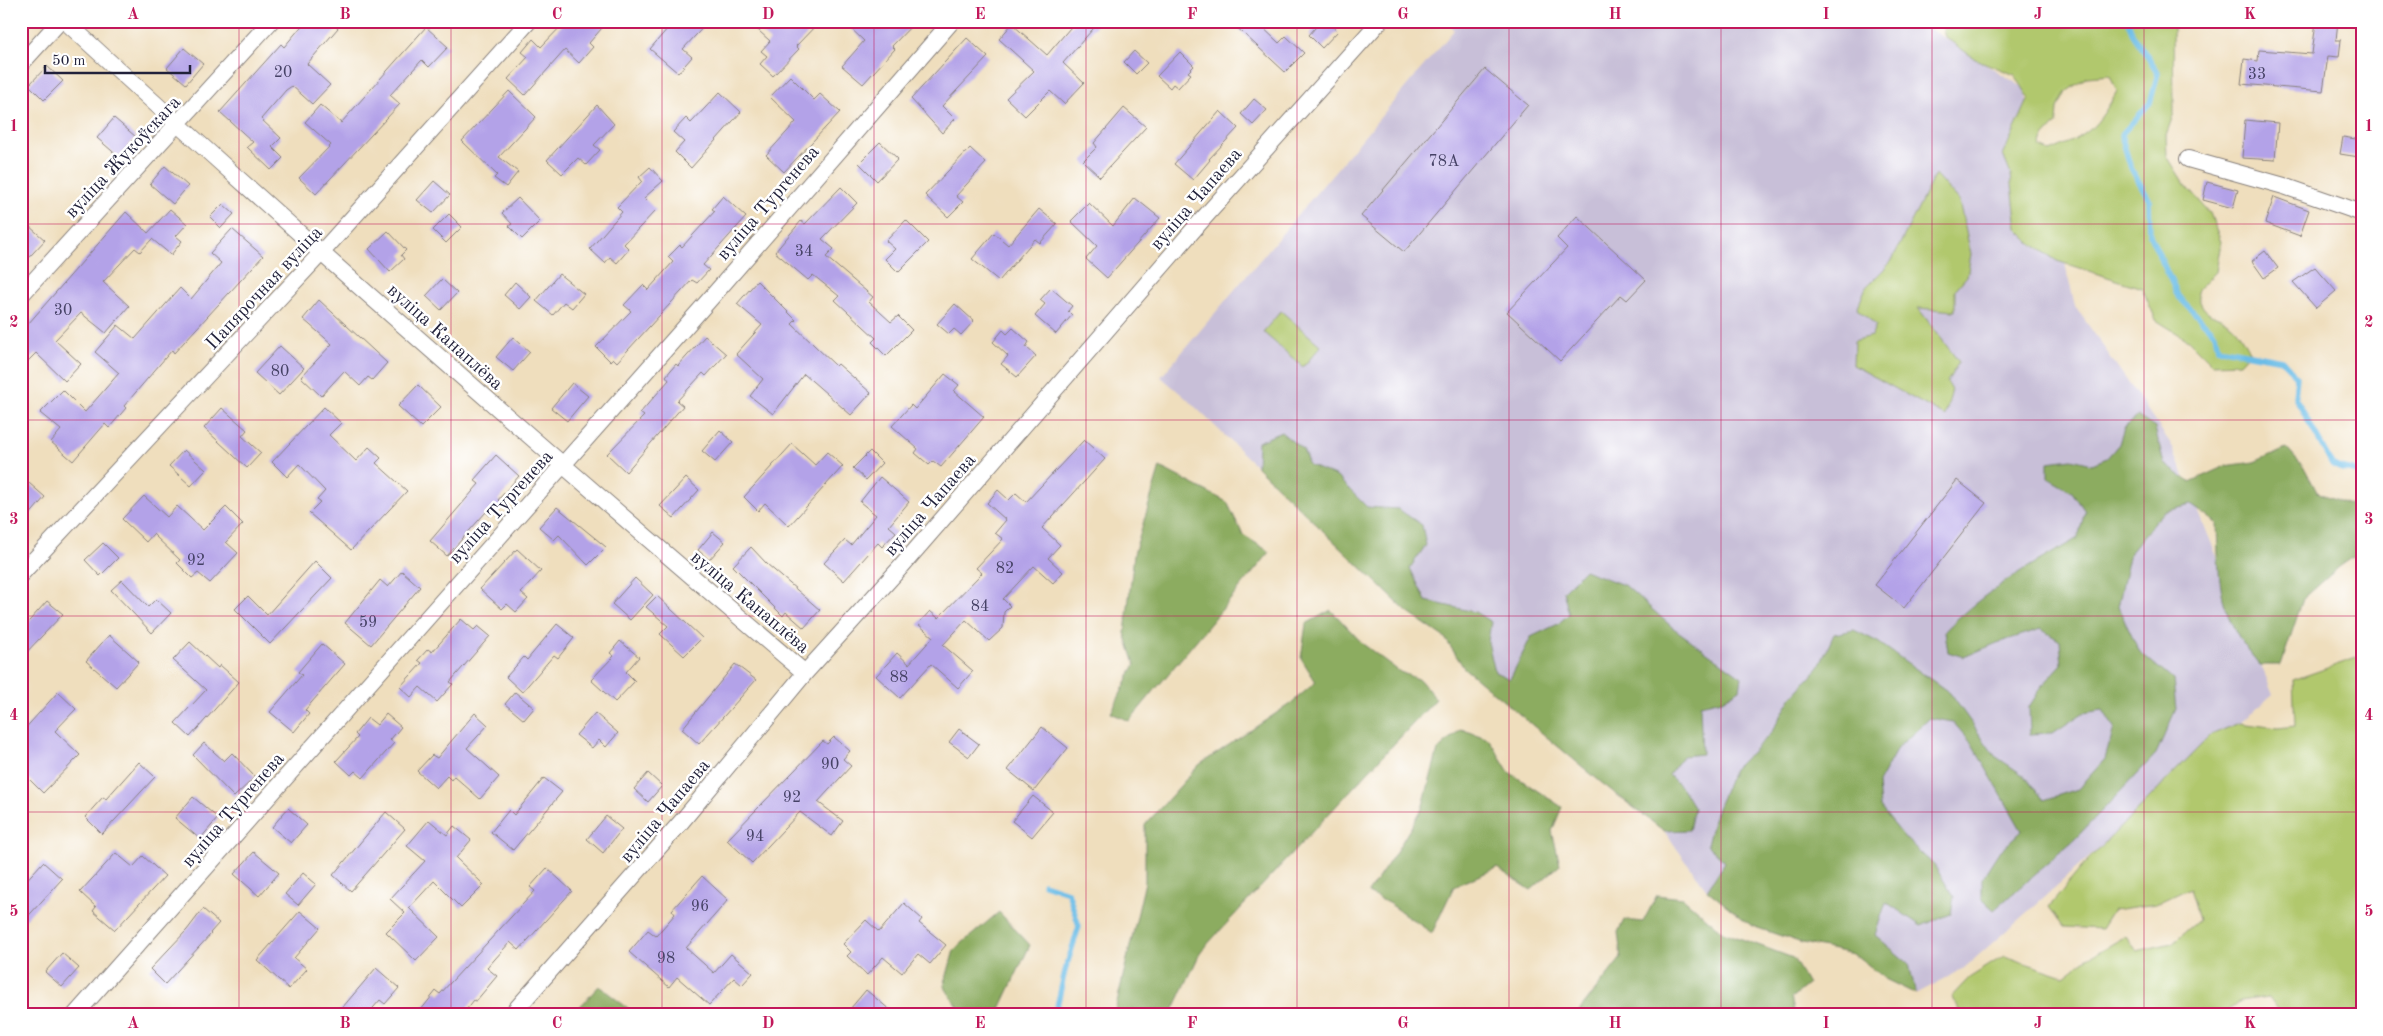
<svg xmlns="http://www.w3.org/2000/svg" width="2383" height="1036" font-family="'Old Standard TT',serif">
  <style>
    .industrial { fill: #c8bfd8 }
    .green { fill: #b1c86d; stroke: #6a7554; fill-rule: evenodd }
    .forest { fill: #8cac60; stroke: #57674e }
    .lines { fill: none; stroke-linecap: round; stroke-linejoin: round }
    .stream { stroke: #6cbde7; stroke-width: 5.5 }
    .building { fill: #b3a2e8 }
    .minor-casing { stroke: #88807c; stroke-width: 18 }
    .minor { stroke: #fff; stroke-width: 16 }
    .grid { fill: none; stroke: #c2185b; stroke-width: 1; stroke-opacity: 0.55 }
    .labels { text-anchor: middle; stroke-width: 5; stroke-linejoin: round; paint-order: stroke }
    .number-label { font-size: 16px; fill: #464266 }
    .street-label { font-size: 19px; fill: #22223b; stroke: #fff }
    .neatline { fill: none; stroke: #c2185b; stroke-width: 2 }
    .grid-label { font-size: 16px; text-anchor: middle; font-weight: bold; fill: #c2185b }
  </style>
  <rect width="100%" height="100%" fill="#fff"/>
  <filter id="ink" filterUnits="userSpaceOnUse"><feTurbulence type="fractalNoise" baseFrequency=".02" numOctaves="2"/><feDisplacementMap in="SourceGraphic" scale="10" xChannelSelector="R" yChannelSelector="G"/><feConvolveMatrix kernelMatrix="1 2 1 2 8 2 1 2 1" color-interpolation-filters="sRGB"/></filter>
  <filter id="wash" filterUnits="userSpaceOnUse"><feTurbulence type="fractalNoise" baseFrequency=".0096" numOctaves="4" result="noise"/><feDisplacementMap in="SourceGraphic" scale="20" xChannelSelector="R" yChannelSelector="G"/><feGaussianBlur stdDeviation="1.12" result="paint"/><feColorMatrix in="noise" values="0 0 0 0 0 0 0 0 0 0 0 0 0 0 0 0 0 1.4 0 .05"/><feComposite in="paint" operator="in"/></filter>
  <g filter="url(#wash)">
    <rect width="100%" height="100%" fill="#efdebd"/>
    <path class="industrial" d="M1445,21H1911L1924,25L2024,88L2075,306L2171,444L2273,694L1963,969L1916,994L1885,979L1853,954L1802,943L1752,926L1707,890L1664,831L1603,784L1464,668L1445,638L1407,612L1188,400L1161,377L1454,30Z"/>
    <path class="green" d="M1941,21H2170L2173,24L2174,113L2166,135L2167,156L2183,182L2210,213L2221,242L2216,272L2197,291C2202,318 2215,312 2232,325C2239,331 2245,344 2250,352L2240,363L2212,364L2188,340L2156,320L2142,288L2057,261L2032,244L2017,229L2011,175L2003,155L2029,98L2015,75L1975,59L1945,37ZM2110,75L2117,91C2096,129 2089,135 2050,151L2040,147L2043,138L2057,123L2058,108L2066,92L2087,77Z
      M1935,174L1959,201L1971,254L1967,276L1955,290V311L1918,308L1959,362L1947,382L1952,390L1945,416L1853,365L1854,341L1871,336L1876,325L1857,309L1866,287L1891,262Z
      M1281,311L1321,346L1303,367L1263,332Z
      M2362,656V1002L2356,1015H2282L2269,997L2239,1001L2222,1015H1963L1951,997L1969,978L2004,956L2064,976L2086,959L2126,936L2137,951L2172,943L2199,920L2190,888L2156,904L2113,910L2101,929L2064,927L2049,907L2086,862L2211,735L2239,723L2278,728L2295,726L2293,680Z"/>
    <path class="forest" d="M2137,416L2155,428L2164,464L2190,482L2225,466L2254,462L2286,448L2305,469L2317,492L2362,510V551L2339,567L2303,599L2281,665H2260C2217,616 2219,585 2217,523L2191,505L2163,512L2130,552L2118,607L2139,651L2173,680L2176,709L2156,754L2075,839L1994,910L1982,899V878L1998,853L2022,831L1972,744L1953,722L1930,718L1898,747L1878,783L1880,807L1906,839L1934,865L1954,897L1951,914L1921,926L1886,902L1875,935L1909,964L1916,994L1885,979L1853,954L1802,943L1752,926L1707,890L1725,862L1707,845L1715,813L1734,769L1771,733L1792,697L1819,667L1834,634L1854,630L1878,642L1950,693L1995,756L2026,777L2044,800L2078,789L2105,759L2114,728L2103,710L2083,713L2053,733L2030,734L2029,707L2042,686L2062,664L2060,641L2041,629L1997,643L1964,657L1948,652L1945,631C1983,591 2030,566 2078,538L2085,511L2072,492L2048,478V462L2072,459L2092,464L2107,458L2119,444L2124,428Z
      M1281,432L1303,450L1309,465L1337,477L1367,507L1398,509L1422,525L1426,545L1410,568L1426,601L1475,612L1491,622L1488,642L1495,672L1510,679L1531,637L1558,624L1569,614L1563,591L1584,570L1626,586L1672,627L1742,677L1740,689L1722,700L1700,705L1702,754L1683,756L1669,775L1682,788L1694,808L1689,830L1664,831L1603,784L1464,668L1445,638L1407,612L1257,467L1258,442Z
      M1160,467L1227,502L1243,535L1270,552L1129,721L1111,713L1135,664L1125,633L1134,554Z
      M1331,610L1363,644L1400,672L1420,680L1436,699L1201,951L1171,1015H1114L1145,882V825L1199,765L1290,704L1316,682L1301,658L1306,624Z
      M1461,729L1489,739L1509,772L1562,807L1552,831L1560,865L1531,890L1497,868L1454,886L1432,933L1390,904L1368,893L1394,855L1422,809L1438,750Z
      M1657,895L1683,898L1723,932L1793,958L1808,984L1791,998L1795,1015H1576L1621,958L1618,932L1624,920L1643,922Z
      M999,912L1030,945L998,1013C966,1024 959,1009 944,986L954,950Z
      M599,986L637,1015H572Z"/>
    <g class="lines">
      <path class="stream" d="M2128,21L2132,33L2158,73L2150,103L2121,135L2131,168L2149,199L2150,235L2178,296L2215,334L2218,348L2282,360L2297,377L2295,397L2332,464C2342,472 2351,468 2362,474
        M1044,884L1068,892L1079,926L1065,971L1055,1015"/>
    </g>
    <g id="blocks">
      <path class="building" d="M306,21H330L338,28L307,64L330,85L312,104L292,86L286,90L261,119L281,138L272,147L283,158L271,170L247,147L253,142L220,112L281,44L284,47Z
        M566,21H608L589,43L593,47L579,63L565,50L525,95L508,79L528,57L522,52L533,39L541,47Z
        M674,21H709L683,49L692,57L678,73L650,49Z
        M748,21H820L796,46L799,49L773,76L760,64L767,56L761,51L770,41Z
        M843,21H916L892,46L895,49L863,84L842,66L864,41Z
        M1076,21H1100L1063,63L1084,83L1064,104L1050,91L1025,116L1006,98L1034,71L999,39L1012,24L1047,55Z
        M1230,21H1256L1279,43L1286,36L1304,53L1285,72Z
        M1321,21H1327L1338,31L1322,48L1309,35Z
        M2316,21H2338L2336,40H2341L2339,57L2328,56L2323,91L2241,84L2244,59L2258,61L2259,50L2312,54Z
        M426,27L448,47L429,67L422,60L390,95L400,104L316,194L299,178L331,145L305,122L320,105L341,123Z
        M967,38L988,57L942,106L955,119L942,133L911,99Z
        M184,48L203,64L186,84L167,68Z
        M1134,51L1147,63L1136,74L1124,62Z
        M1180,52L1194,66L1188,72L1191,74L1178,88L1173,84L1170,88L1157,76Z
        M47,66L63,81L44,100L29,85Z
        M1485,69L1528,105L1404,252L1361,216Z
        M790,76L814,100L820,94L840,112L784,172L766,155L796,122L770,97Z
        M509,91L536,117L499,157L518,172L506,187L494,178L497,175L462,141Z
        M720,92L741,112L691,168L675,152L684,142L673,132L686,118L691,123Z
        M1254,99L1267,110L1253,125L1241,114Z
        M597,105L614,124L594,145L600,150L586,165L578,158L562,174L547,160Z
        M1124,108L1146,127L1100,177L1083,161L1097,147L1094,143Z
        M1220,111L1238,128L1209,159L1210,160L1193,180L1174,164Z
        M114,118L136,137L119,157L97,138Z
        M2245,120L2278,123L2275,160L2242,158Z
        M2343,137L2362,140L2359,157L2340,154Z
        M880,142L898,159L877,181L859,163Z
        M970,148L986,163L956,196L963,202L948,217L925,195Z
        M165,166L188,186L173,204L150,184Z
        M650,167L663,181L644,198L656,210L624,244L629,249L617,263L610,257L605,263L590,249L622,212L617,207L642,181L639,177Z
        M434,181L450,195L433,213L417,200Z
        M2207,182L2238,190L2233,208L2203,200Z
        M841,187L857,203L822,239L834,249L826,257L873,297L869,302L891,322L898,316L912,330L886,356L872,342L876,338L835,300L839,296L813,275L808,280L775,252L801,221L805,224Z
        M723,196L746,217L703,265L709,270L697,283L692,280L617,362L613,358L610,361L596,347L631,311L624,305L643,285L648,290L673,262L668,257L680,245L682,247L715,211L712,209Z
        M2274,197L2309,210L2300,236L2265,223Z
        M518,198L540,221L522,239L509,226L512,224L502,213Z
        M1135,198L1160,218L1107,278L1086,259L1097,246L1071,221L1089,203L1113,226Z
        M223,204L234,214L221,228L210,217Z
        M170,209L187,224L176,236L182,241L171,255L152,239L140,252L135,248L103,282L129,306L106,333L81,313L55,340L81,364L65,381L36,353L21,368V332L126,212L148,233Z
        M1039,209L1057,224L1040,243L1035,239L999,281L972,259L994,233L1008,245Z
        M449,214L462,227L446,243L433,230Z
        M1577,216L1646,280L1627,300L1621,295L1560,361L1507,312L1567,248L1557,238Z
        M21,219L45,240L21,266Z
        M906,220L928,242L898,272L885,259L895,249L886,241Z
        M232,229L263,256L174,353L172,350L124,406L126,408L109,428L105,424L73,461L51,442L61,430L40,413L63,390L85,412L119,373L95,352L118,325L135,339L180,288L191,299L221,263L210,253Z
        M388,231L406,250L401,255L404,259L390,272L369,249Z
        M2265,251L2278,268L2264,278L2252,261Z
        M2315,267L2336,291L2316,308L2293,282Z
        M559,274L584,294L572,308L564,302L553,315L536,301Z
        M442,279L457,293L441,310L426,296Z
        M757,281L796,320L792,324L836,366L838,364L871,393L851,415L804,374L773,414L750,396L763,379L736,354L762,325L737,304Z
        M515,282L531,297L520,309L504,295Z
        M1051,288L1072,306L1068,311L1072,315L1056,334L1035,316L1045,304L1040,300Z
        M319,300L387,363L372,380L368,377L360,386L344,371L321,396L301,377L332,344L303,319Z
        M955,304L974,321L961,335L954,329L949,334L937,324Z
        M1013,328L1029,342L1026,347L1036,356L1017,377L1001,364L1008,356L993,342L1003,330L1007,334Z
        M705,336L726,354L706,376L703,373L677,401L683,406L626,472L607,454L644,416L640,413L669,380L666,376L676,364L678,366Z
        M513,337L530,352L513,371L496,357Z
        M280,346L304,368L279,395L255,373Z
        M945,374L959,385L954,391L984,417L941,467L933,461L929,465L915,453L918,449L892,426L911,405L915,409Z
        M572,383L588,396L567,421L551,408Z
        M418,385L441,407L421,427L398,406Z
        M324,407L341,423L329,435L356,461L369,447L381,458L376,463L407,491L351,550L309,513L320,502L317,500L325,491L299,464L287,477L272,462Z
        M222,408L247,430L242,436L261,453L247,468L204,428Z
        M720,430L733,442L715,462L702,451Z
        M1084,440L1105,459L1042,528L1060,545L1048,558L1063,572L1053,583L1034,566L1003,599L1010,606L1004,612L1003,628L989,641L966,620L943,645L973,671L958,688L931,664L900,698L876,676L897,653L909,664L933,637L918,624L930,611L938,618L982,573L976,568L1003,539L995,533L1006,520L987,503L998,490L1009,500L1016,493L1026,502Z
        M792,444L815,465L827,452L843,466L789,526L765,503L758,511L744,497Z
        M184,450L206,470L191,486L169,466Z
        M870,451L882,463L866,480L853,468Z
        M496,455L519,476L498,500L502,504L490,516L486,512L447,556L430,541L479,484L474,480Z
        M21,476L45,497L21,525Z
        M880,477L909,502L889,526L896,532L882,547L878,543L844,581L824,563L845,540L851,545L876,515L860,502Z
        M686,478L699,490L674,518L660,506Z
        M1957,480L1986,503L1904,608L1875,585Z
        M144,496L167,517L177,506L203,530L226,507L243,524L226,542L238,553L210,583L198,573L192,578L177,563L180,560L153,534L146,542L122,519Z
        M557,507L606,547L588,565L559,535L554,540L539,527Z
        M713,532L725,542L709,560L698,550Z
        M103,543L118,558L100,576L85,560Z
        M751,547L767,564L820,610L804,628L786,612L783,616L733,566Z
        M517,549L541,571L521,593L528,599L516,612L507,604L502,609L480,589Z
        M315,561L332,578L270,644L235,609L248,596L267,615Z
        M402,571L420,587L371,645L345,623L380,580L388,587Z
        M635,578L653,595L630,620L612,604Z
        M122,580L148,607L156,599L171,613L152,633L111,590Z
        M657,596L702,638L684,656L660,634L668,626L646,607Z
        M47,601L63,614L21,658V630Z
        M461,619L474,630L478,626L490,636L450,682L453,684L437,702L420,687L411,697L400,687L422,663L418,660L428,649L432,652Z
        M557,624L574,638L558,658L554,655L522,692L506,677L524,657L527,660Z
        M109,635L139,662L116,687L86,661Z
        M620,641L639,657L626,672L635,681L615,702L591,680L614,656L610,653Z
        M190,642L218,668L220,665L239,682L190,737L175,723L206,690L173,660Z
        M322,644L345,664L305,710L309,714L294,732L270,712L302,675L298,672Z
        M735,664L756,680L699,744L682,729Z
        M58,692L76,709L55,731L80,755L43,793L21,771V733Z
        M515,692L534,708L524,720L505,704Z
        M475,713L488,725L467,748L499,777L480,799L454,776L451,780L447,776L436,788L417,771L432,755L437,758Z
        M595,713L618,733L606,747L599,740L592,748L576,735Z
        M386,714L401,727L390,740L394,743L363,778L355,771L351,775L336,761L358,737L355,734L368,718L377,725Z
        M1042,727L1068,748L1034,791L1008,770Z
        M959,729L979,744L969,757L949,742Z
        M834,737L850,751L843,759L851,766L818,802L843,821L832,836L800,812L752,863L727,840L823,741L827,744Z
        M204,743L224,761L232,753L255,777L234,797L193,755Z
        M139,762L155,777L102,834L85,817L103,797L106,799Z
        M648,773L662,786L648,802L634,789Z
        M544,778L562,792L513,850L491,832L509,810L514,815Z
        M1033,796L1053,812L1032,837L1012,821Z
        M193,797L218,818L200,839L175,818Z
        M288,808L307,825L291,843L272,827Z
        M386,812L405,829L351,891L333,875Z
        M606,816L622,829L603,853L587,839Z
        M429,820L447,835L454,826L471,840L456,858L484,885L461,908L434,881L409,908L439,937L416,961L386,932L405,913L390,899L425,861L407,846Z
        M254,852L279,873L259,896L234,874Z
        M116,853L133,867L143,856L165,876L115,930L93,911L96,907L80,892Z
        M43,862L62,879L21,924V886Z
        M547,868L572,891L519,950L510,942L487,968L497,976L476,1001L474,1000L462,1015H417L436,991L440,994L535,891L530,887Z
        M303,873L316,884L298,905L285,894Z
        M702,876L728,900L686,948L714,973L731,954L753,973L742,985L734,978L709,1005L677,977L669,987L629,952L648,930L656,936L675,914L672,910Z
        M904,903L922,919L919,923L946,945L930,964L918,954L902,973L883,957L867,975L847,956L851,952L843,944L866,920L879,932Z
        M203,909L219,923L210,933L211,934L165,984L150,969L187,930Z
        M300,911L320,928L294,958L307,969L289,989L257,960Z
        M62,953L79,968L62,987L45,972Z
        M376,968L399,988L385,1004L380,1000L367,1015H336Z
        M866,990L896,1015H845Z"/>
    </g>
  </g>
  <g filter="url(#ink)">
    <use href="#blocks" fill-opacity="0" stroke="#88807c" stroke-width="1"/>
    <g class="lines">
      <defs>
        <path id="minor" d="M65,21C307,244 555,460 805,673
          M21,64L60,21
          M2188,159L2284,186L2362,213
          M21,295L271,21
          M21,574L322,252L529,21
          M75,1015L710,299L952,21
          M511,1015L682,821L805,673L900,568L1202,220L1380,21"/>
      </defs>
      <use href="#minor" class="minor-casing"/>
      <use href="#minor" class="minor"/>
    </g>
  </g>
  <path class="grid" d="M239,21V1015M451,21V1015M662,21V1015M874,21V1015M1086,21V1015M1297,21V1015M1509,21V1015M1721,21V1015M1932,21V1015M2144,21V1015M21,224H2362M21,420H2362M21,616H2362M21,812H2362"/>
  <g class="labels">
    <g class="number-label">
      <text x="283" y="77">20</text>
      <text x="2257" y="79">33</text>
      <text x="1444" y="166">78А</text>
      <text x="804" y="256">34</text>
      <text x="63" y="315">30</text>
      <text x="280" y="376">80</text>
      <text x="196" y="565">92</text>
      <text x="1005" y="573">82</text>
      <text x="980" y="611">84</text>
      <text x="368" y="627">59</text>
      <text x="899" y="682">88</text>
      <text x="830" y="769">90</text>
      <text x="792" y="802">92</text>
      <text x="755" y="841">94</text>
      <text x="700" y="911">96</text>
      <text x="666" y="963">98</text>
    </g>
    <g class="street-label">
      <text transform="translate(122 156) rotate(-47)" y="7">вуліца Жукоўскага</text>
      <text transform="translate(1195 198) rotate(-49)" y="7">вуліца Чапаева</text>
      <text transform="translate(767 202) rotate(-49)" y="7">вуліца Тургенева</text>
      <text transform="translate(263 287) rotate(-47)" y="7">Папярочная вуліца</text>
      <text transform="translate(446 336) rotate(42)" y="7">вуліца Канаплёва</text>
      <text transform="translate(929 504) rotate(-49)" y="7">вуліца Чапаева</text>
      <text transform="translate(500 506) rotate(-48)" y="7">вуліца Тургенева</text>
      <text transform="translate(751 601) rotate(40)" y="7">вуліца Канаплёва</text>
      <text transform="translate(232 809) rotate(-49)" y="7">вуліца Тургенева</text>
      <text transform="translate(664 810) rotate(-50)" y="7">вуліца Чапаева</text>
    </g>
  </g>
  <rect width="2383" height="1036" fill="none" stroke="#fff" stroke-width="55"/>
  <path d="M45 65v8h145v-8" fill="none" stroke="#22223b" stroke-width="2.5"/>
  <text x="52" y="65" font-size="15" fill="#22223b" stroke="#ffffff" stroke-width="4" paint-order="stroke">50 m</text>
  <rect x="28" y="28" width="2328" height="980" class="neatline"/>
  <g class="grid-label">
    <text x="133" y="19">A</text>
    <text x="345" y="19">B</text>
    <text x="557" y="19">C</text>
    <text x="768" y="19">D</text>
    <text x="980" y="19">E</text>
    <text x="1192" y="19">F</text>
    <text x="1403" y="19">G</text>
    <text x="1615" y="19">H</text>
    <text x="1826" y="19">I</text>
    <text x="2038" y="19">J</text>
    <text x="2250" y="19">K</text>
    <text x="14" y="131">1</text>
    <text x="2369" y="131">1</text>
    <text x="14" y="327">2</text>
    <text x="2369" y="327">2</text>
    <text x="14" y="524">3</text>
    <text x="2369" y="524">3</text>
    <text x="14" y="720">4</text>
    <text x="2369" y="720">4</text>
    <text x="14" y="916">5</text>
    <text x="2369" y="916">5</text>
    <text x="133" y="1028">A</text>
    <text x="345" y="1028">B</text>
    <text x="557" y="1028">C</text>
    <text x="768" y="1028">D</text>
    <text x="980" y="1028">E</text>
    <text x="1192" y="1028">F</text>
    <text x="1403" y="1028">G</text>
    <text x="1615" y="1028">H</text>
    <text x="1826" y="1028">I</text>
    <text x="2038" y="1028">J</text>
    <text x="2250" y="1028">K</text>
  </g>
</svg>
